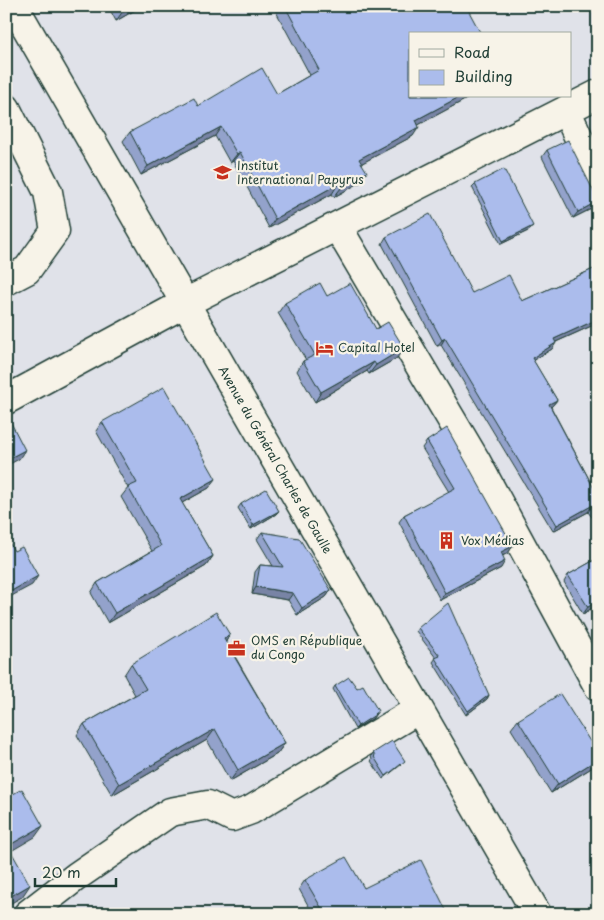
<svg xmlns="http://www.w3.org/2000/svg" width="604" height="920" font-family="'Playpen Sans',sans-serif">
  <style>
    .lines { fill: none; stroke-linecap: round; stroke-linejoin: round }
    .minor-casing { stroke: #1f3d34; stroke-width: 31 }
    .minor { stroke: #f7f3e8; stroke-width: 28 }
    .wall { fill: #93a2cb; stroke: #1f3d34 }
    .shaded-wall { fill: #7884a5; stroke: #1f3d34 }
    .building { fill: #abbcec; stroke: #1f3d34 }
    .labels { text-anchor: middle; stroke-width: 4.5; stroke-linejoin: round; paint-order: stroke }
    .poi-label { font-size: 12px; fill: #1f3d34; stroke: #f7f3e8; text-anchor: start }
    .street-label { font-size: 12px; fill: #1f3d34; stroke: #f7f3e8 }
  </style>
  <rect width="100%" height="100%" fill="#e0e2e9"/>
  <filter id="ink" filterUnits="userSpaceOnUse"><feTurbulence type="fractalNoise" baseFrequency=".02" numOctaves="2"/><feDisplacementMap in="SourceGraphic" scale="10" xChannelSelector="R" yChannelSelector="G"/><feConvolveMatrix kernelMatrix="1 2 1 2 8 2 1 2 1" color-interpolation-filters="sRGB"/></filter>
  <g filter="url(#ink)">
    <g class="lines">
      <defs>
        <path id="minor" d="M14,6L537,914
          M6,108L48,192L55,231L27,270L6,281
          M566,110L598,179
          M337,226L476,461L598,686
          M6,400L185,303L598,94
          M28,914L77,876L170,812L208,805L232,817L251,810L419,709"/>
      </defs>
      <use href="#minor" class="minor-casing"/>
      <use href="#minor" class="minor"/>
    </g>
    <path class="wall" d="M108,6H142L116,21Z
      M273,6H466L410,96H472L418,125L413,136L362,163L361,182L334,197L332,194L269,228L233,161L230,163L215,136L141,175L123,141L130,132L198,106L277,94L310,75Z
      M547,150L598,202L593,208L573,218L542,157Z
      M475,184L530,230L501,244L472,187Z
      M386,237L472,293L522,301L598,267V323L556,342L552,349L533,360L557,400L552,406L551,407L598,496V525L588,512L553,531L441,345L437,346L382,244Z
      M327,296L376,329L397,358L369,374L367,371L315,402L297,371L303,361L306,360L278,313L285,303Z
      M102,422L209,488L182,503L213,556L206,566L108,623L91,593L97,583L152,551L121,497L128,488L96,431Z
      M427,441L513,546L508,553L502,556L501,568L440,600L399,522L404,515L449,492L422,448Z
      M241,504L276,514L251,529L238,508Z
      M262,532L331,590L326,597L297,615L288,600L252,594L255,572L260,565L273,566L257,539Z
      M598,558V604L583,614L564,582L568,575Z
      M418,628L489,695L487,699L466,715L433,662L436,658L416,631Z
      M230,635L226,641L285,743L277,754L230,781L207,740L112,795L77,735L84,724L135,695L124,675L131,664Z
      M335,686L357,688L378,711L372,719L355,729L333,689Z
      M518,720L598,754V761L593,767L551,793L511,729Z
      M373,753L402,764L383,779L371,761L372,760L371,756Z
      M305,880L364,888L448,914H313L299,889Z"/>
    <path class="shaded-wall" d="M131,6H142L116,21L123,11Z
      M461,96H472L409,130L416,120Z
      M221,127L215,136L141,175L148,166Z
      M419,127L413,136L353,168L359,159Z
      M12,147L6,156V151Z
      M240,152L233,161L230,163L237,154Z
      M367,172L361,182L334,197L341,188Z
      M338,184L332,194L269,228L275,219Z
      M598,201L593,208L573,218L578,212Z
      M533,226L530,230L501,244L503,241Z
      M598,319V323L549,345L554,339Z
      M445,338L441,345L437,346L442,340Z
      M556,343L552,349L527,364L532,358Z
      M404,348L397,358L369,374L376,365Z
      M374,362L367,371L315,402L321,392Z
      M557,400L552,406L545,411L549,404Z
      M25,450L19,459L6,466V460Z
      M216,479L209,488L173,508L180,499Z
      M593,505L588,512L553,531L557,525Z
      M279,511L276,514L251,529L253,525Z
      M513,546L508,553L496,559L501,552Z
      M213,556L206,566L108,623L115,613Z
      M505,561L501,568L440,600L445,593Z
      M38,576L32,585L6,599V594Z
      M256,587L293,593L288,600L252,594Z
      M331,590L326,597L297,615L302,608Z
      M598,601V604L583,614L588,607Z
      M230,635L223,646L224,639Z
      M489,695L487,699L466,715L468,711Z
      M378,711L372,719L355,729L358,726Z
      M215,729L207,740L112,795L119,784Z
      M285,743L277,754L230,781L238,770Z
      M598,759V761L593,767L551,793L558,784Z
      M43,826L35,837L6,854L8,846Z
      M30,885L22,897L6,906V899Z"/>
    <path class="building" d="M120,6H131L123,11Z
      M285,6H466L481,34H410V96H461L416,120L419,127L359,159L367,172L341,188L338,184L275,219L240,152L237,154L221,127L148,166L130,132L194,98L198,106L262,68L277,94L319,70Z
      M6,137L12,147L6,151Z
      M568,140L598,200V201L578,212L547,150Z
      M504,169L533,226L503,241L475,184Z
      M430,214L472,293L509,275L522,301L598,267V319L554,339L556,343L532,358L557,400L549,404L598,496V512L593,505L557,525L445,338L442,340L386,237Z
      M320,283L327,296L350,283L376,329L388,322L404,348L376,365L374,362L321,392L303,361L315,355L285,303Z
      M164,387L216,479L180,499L213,556L115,613L97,583L161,546L128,487L137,483L102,422Z
      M8,417L25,450L6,460V418Z
      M447,428L513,546L501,552L505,561L445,593L404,515L455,488L427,441Z
      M266,489L279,511L253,525L241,504Z
      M262,532L299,538L331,590L302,608L293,593L256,587L260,565L283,567Z
      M6,537L14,551L22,547L38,576L6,594Z
      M598,558V601L588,607L568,575Z
      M448,603L489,695L468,711L435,658L440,656L418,628Z
      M216,612L230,635L224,639L285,743L238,770L215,729L119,784L84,724L146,689L131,664Z
      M349,677L357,688L363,685L378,711L374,714L375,715L358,726L335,686Z
      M560,694L598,754V759L558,784L518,720Z
      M392,741L405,761L386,776L374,757L375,756L373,753Z
      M22,789L43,826L8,846L30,885L6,899V798Z
      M346,857L364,888L421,860L448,914H325L305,880Z"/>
  </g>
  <defs>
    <symbol id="school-bare" viewBox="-9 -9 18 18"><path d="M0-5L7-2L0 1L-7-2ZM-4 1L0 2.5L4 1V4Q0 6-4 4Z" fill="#c8321e" stroke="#f7f3e8" stroke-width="2.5" paint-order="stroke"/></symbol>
    <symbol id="hotel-bare" viewBox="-9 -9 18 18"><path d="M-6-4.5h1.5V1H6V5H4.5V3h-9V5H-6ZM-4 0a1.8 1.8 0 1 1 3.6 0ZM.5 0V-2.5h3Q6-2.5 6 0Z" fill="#c8321e" stroke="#f7f3e8" stroke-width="2.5" paint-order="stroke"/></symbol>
    <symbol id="building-bare" viewBox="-9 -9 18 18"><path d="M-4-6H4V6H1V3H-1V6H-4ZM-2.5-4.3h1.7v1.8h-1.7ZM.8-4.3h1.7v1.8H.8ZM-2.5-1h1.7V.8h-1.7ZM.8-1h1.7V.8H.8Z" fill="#c8321e" stroke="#f7f3e8" stroke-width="2.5" paint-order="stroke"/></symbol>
    <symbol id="office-bare" viewBox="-9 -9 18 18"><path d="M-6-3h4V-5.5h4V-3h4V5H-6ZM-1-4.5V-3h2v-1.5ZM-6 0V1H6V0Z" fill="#c8321e" stroke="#f7f3e8" stroke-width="2.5" paint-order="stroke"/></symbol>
  </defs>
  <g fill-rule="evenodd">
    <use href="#school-bare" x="210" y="160" width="25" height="25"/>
    <use href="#hotel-bare" x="312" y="336" width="25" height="25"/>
    <use href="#building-bare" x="434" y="528" width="25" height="25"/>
    <use href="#office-bare" x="224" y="636" width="25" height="25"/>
  </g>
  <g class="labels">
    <g class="poi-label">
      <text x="237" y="170">Institut<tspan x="237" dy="14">International Papyrus</tspan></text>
      <text x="338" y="352">Capital Hotel</text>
      <text x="461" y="545">Vox Médias</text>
      <text x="251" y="645">OMS en République<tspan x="251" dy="14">du Congo</tspan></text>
    </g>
    <g class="street-label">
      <text transform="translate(275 460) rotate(60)" y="4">Avenue du Général Charles de Gaulle</text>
    </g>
  </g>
  <rect width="604" height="920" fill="none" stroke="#f7f3e8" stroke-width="25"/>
  <rect x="12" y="12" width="579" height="895" fill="none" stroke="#1f3d34" stroke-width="2" filter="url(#ink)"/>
  <rect x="409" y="32" width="162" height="65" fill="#f7f3e8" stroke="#a1aaa0"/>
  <rect x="419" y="49" width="25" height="8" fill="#f7f3e8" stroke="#a1aaa0"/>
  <text x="454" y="58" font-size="15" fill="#1f3d34">Road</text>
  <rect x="419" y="70" width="25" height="15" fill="#abbcec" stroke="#a1aaa0"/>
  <text x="454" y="82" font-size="15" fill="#1f3d34">Building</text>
  <path d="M35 878v8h81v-8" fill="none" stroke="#1f3d34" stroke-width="2.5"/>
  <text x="42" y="878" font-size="15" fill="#1f3d34" stroke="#f7f3e8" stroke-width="4" paint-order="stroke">20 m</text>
</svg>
